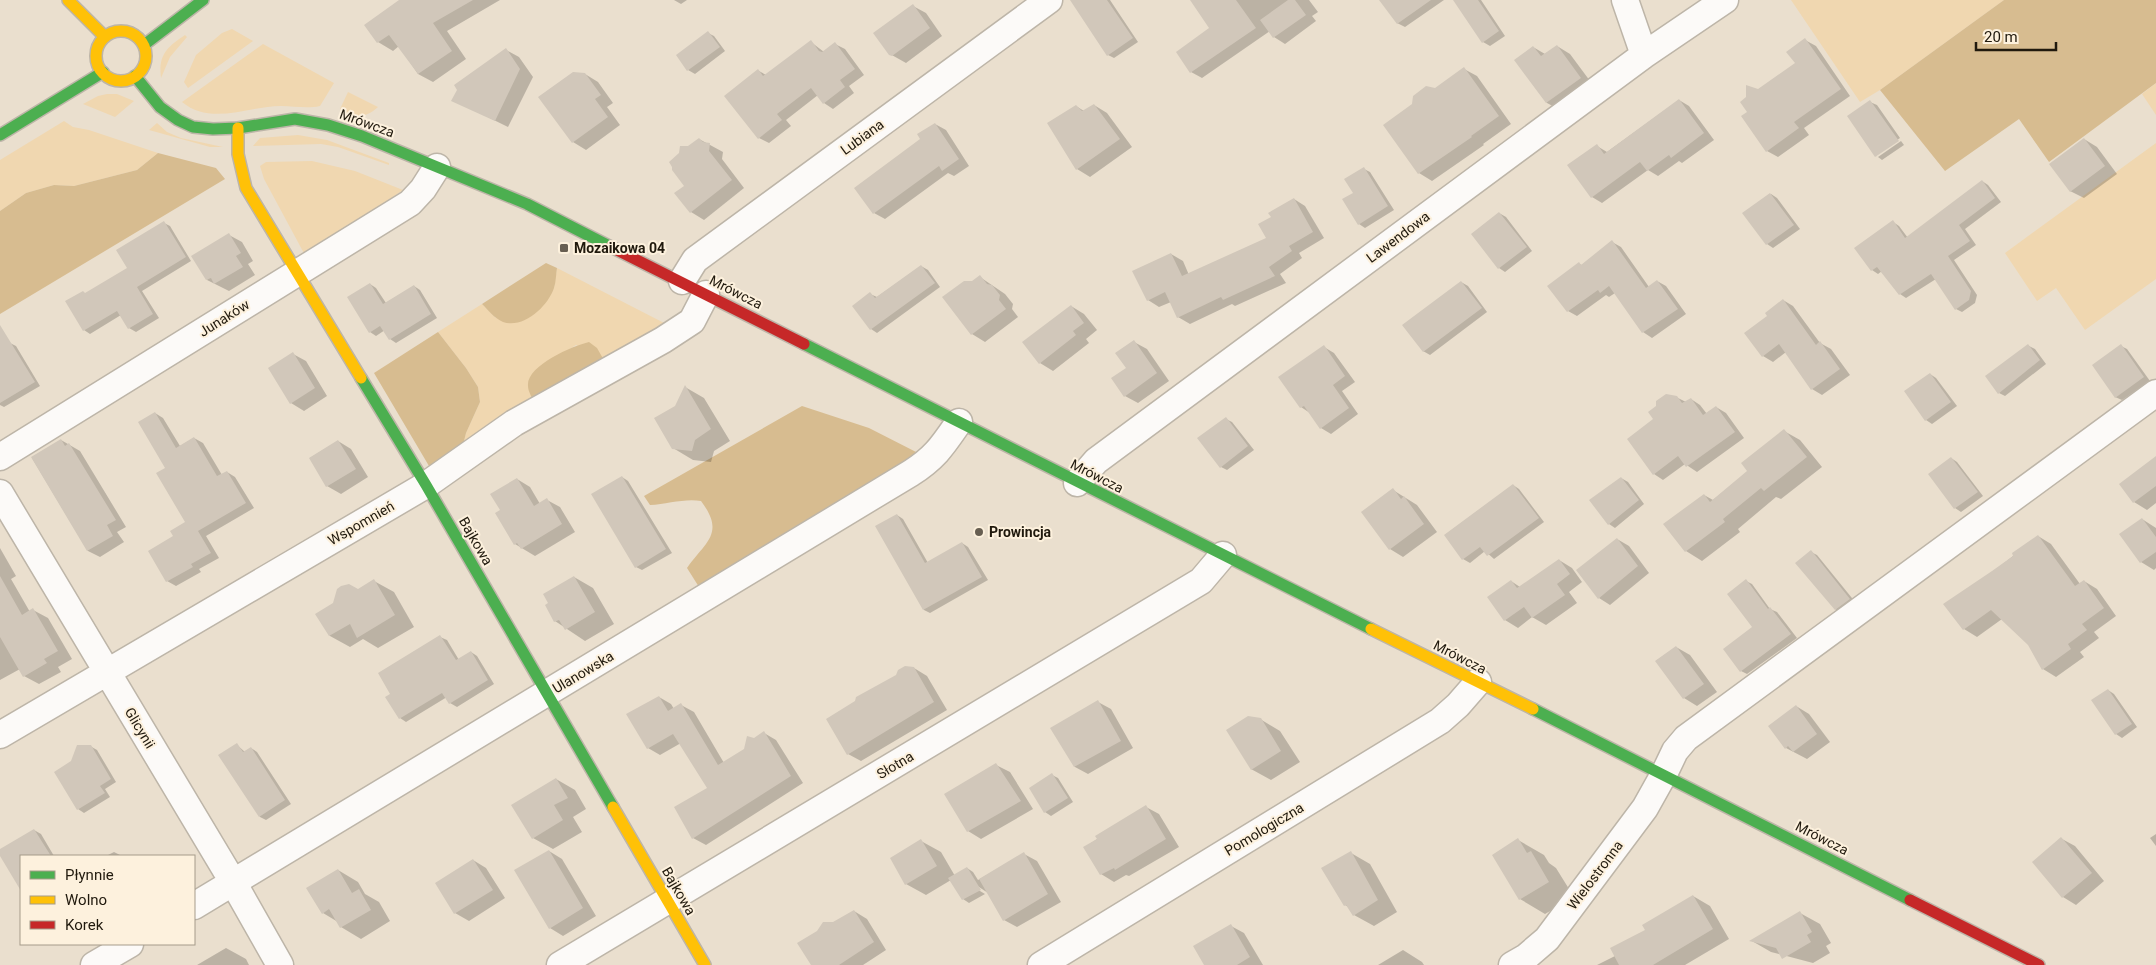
<svg xmlns="http://www.w3.org/2000/svg" width="2156" height="965" font-family="Roboto,sans-serif">
  <style>
    .green { fill: #f0d7b0 }
    .forest { fill: #d7bc90 }
    .shadow { fill: #0003 }
    .building { fill: #d1c7ba }
    .lines { fill: none; stroke-linecap: round; stroke-linejoin: round }
    .street-casing { stroke: #bdb5a8; stroke-width: 29 }
    .fast-casing { stroke: #bdb5a8; stroke-width: 14 }
    .slow-casing { stroke: #bdb5a8; stroke-width: 14 }
    .jam-casing { stroke: #bdb5a8; stroke-width: 14 }
    .street { stroke: #fcfaf8; stroke-width: 26 }
    .fast { stroke: #4caf50; stroke-width: 11 }
    .slow { stroke: #ffc107; stroke-width: 11 }
    .jam { stroke: #c62828; stroke-width: 11 }
    .poi-dot { fill: #675e51; stroke: #fdf1dd; stroke-width: 2 }
    .labels { text-anchor: middle; stroke-width: 4; stroke-linejoin: round; paint-order: stroke }
    .street-label { font-size: 14px; fill: #20190d; stroke: #fdf1dd }
    .poi-label { font-size: 14px; font-weight: bold; fill: #20190d; stroke: #fdf1dd; text-anchor: start }
  </style>
  <rect width="100%" height="100%" fill="#eadfce"/>
  <path class="green" d="M1791,0H2004L1880,90L1860,102Z
    M232,29L253,41L188,88L184,82L196,55L222,33Z
    M185,35L187,37L170,57L161,78C158,55 167,47 185,35Z
    M263,44L334,83L320,106C307,109 294,106 281,106C248,106 211,126 182,102Z
    M2156,83V115L2142,94Z
    M348,92L378,107C367,117 358,118 344,114L340,109Z
    M107,94H117L134,101L115,117L83,104L98,96Z
    M64,121L73,127L89,130L158,153L137,170L74,186L54,185L26,193L0,211V160Z
    M157,123L167,132L181,138L223,147H210L149,130Z
    M298,135L327,140L389,163V165L338,147L321,144L253,146L260,138Z
    M2156,143V279L2085,330L2056,288L2037,301L2005,253Z
    M312,161L355,171L403,190L306,257L264,179L260,166L266,162Z
    M557,268L668,325L605,362L576,345L562,354L535,405L462,449L466,433L480,402L478,387L466,368L438,332L482,304L496,318L554,288Z"/>
  <path class="forest" d="M2004,0H2156V83L2049,162L2019,119L1945,171L1880,90Z
    M158,153L216,168L225,179L0,314V211L26,193L54,185L74,186L137,170Z
    M546,263L557,268C556,274 556,282 554,288C548,306 524,329 503,322C494,318 488,310 482,304Z
    M438,332L466,368L478,387L480,402L466,433L462,449L435,465L429,466L374,373Z
    M589,342L597,348L605,362L535,405C533,399 528,392 528,386C526,366 572,346 589,342Z
    M802,406L869,428L920,454L699,587L687,568C705,542 726,534 701,501C686,498 667,504 650,505L644,496Z"/>
  <path class="shadow" d="M401,0H500L447,31L466,59L433,82L418,74L399,46L393,51L378,42L366,26Z
    M674,0H687L681,4Z
    M1075,0H1110L1138,42L1114,58L1108,55Z
    M1192,0H1309L1318,12L1312,16L1316,21L1285,44L1274,37L1270,31L1202,78L1191,72L1211,29Z
    M1386,0H1444L1405,27L1397,23Z
    M1455,0H1481L1505,36L1490,46L1483,42Z
    M913,6L926,13L942,36L906,63L890,54Z
    M708,33L714,36L725,51L695,74L688,70Z
    M1805,40L1816,46L1850,96L1804,128L1809,135L1778,157L1767,151L1748,112L1758,90L1797,64Z
    M811,42L824,52L835,44L845,49L864,75L849,86L854,93L833,109L824,103L818,95L786,120L791,126L769,143L759,138V71L766,75Z
    M1557,46L1570,54L1593,85L1560,110L1547,103L1516,61L1533,47L1545,54Z
    M506,50L519,57L533,77L508,127L453,100L458,90Z
    M1464,69L1477,76L1511,124L1483,144L1484,145L1432,181L1419,173L1435,89Z
    M585,74L598,82L613,103L607,107L620,125L586,150L573,142Z
    M1679,100L1689,106L1714,140L1682,163L1679,161L1658,176L1648,170L1602,203L1592,197L1597,146L1607,152Z
    M1870,102L1877,105L1900,138L1877,154V157Z
    M1094,105L1107,113L1132,147L1090,177L1077,169L1049,124L1076,106L1084,111Z
    M935,124L946,130L969,166L954,176L948,173L885,219L874,213L922,139Z
    M699,139L723,152L722,159L744,188L704,220L691,212L686,186L688,148Z
    M2084,139L2097,147L2117,174L2084,198L2070,191Z
    M1901,141L1904,145L1882,160L1878,157Z
    M1364,169L1370,172L1394,210L1365,228L1359,224L1354,193Z
    M1982,181L1988,185L2001,202L1965,229L1976,245L1954,260L1977,295L1975,303L1962,312L1956,309L1936,279L1906,298L1900,294L1882,271L1878,274L1872,270L1893,222L1899,226L1908,238Z
    M1771,194L1777,198L1800,229L1773,248L1767,244Z
    M1294,199L1305,206L1324,238L1299,253L1302,258L1280,274L1286,283L1235,306L1232,304L1190,324L1178,317L1171,302L1159,307L1148,300L1171,254L1183,261L1189,275L1268,239L1272,218Z
    M1499,213L1506,217L1532,251L1505,272L1499,268L1472,234Z
    M164,223L170,226L191,261L142,291L159,318L136,332L129,328L121,315L90,334L84,330L86,294L129,268Z
    M229,235L242,242L253,261L248,264L255,275L229,291L207,280Z
    M1612,242L1621,247L1649,287L1657,281L1666,286L1686,314L1652,338L1643,332L1615,293L1609,297L1606,295L1577,316L1568,311L1579,264L1582,265Z
    M921,266L928,270L940,287L877,333L871,329L854,306L870,294L877,297Z
    M980,277L1005,294L1013,304L1012,309L1018,317L985,342L972,334L944,297L972,283Z
    M1461,282L1468,286L1487,312L1430,355L1423,351Z
    M370,284L376,288L386,303L414,286L420,290L437,318L396,343L390,339L385,330L376,336L370,332Z
    M1783,300L1793,306L1820,343L1831,349L1850,375L1822,395L1812,389L1786,352L1773,362L1763,356L1769,317Z
    M1071,306L1084,314L1097,330L1086,339L1089,343L1053,371L1040,363Z
    M1134,342L1147,349L1169,381L1138,403L1125,396L1127,368Z
    M10,343L16,346L40,386L4,407L0,405V349Z
    M2029,346L2035,349L2046,364L2005,396L1999,393Z
    M2121,346L2127,349L2150,381L2122,400L2115,397Z
    M1324,347L1334,353L1355,382L1342,391L1358,414L1331,434L1321,428L1310,413L1301,407Z
    M293,354L306,361L327,396L304,411L291,403Z
    M1930,374L1936,378L1957,406L1932,424L1926,420Z
    M685,387L704,398L730,441L714,451L711,462L693,460L673,448L676,406Z
    M1676,397L1686,402L1691,399L1700,405L1707,414L1716,407L1726,413L1744,438L1697,472L1685,464L1663,480L1654,474L1655,419Z
    M155,413L163,418L180,446L194,438L203,443L222,475L227,472L235,477L254,508L206,536L219,558L199,569L201,572L176,586L167,581L174,537L187,522L166,468Z
    M1226,419L1232,422L1254,450L1227,470L1221,467Z
    M1784,431L1800,440L1822,467L1781,499L1776,497L1738,529L1740,532L1702,561L1686,551L1665,524L1704,495L1713,500L1749,471Z
    M61,440L80,451L126,527L117,532L124,542L100,557L88,551L32,458Z
    M338,441L351,449L368,477L341,494L327,486L310,458Z
    M1951,458L1957,462L1983,496L1961,512L1955,508L1930,475Z
    M2156,466V503L2147,510L2134,502Z
    M622,477L628,481L672,553L642,570L636,567Z
    M1621,478L1628,482L1644,504L1615,528L1609,524Z
    M517,479L530,487L540,504L547,500L560,507L575,532L535,556L515,544L501,511Z
    M1513,485L1519,489L1544,522L1494,559L1485,551L1470,563L1463,559L1445,535Z
    M1393,490L1417,505L1437,532L1403,557L1390,549Z
    M897,515L903,519L928,563L962,543L968,547L988,580L930,613L924,610Z
    M2142,519L2156,528V568L2154,570L2141,562Z
    M2038,536L2051,544L2080,584L2084,581L2097,589L2116,616L2094,632L2099,638L2080,652L2084,657L2056,677L2043,669L2029,644L2002,619L1977,637L1964,629L1993,572Z
    M1617,539L1629,546L1649,573L1610,605L1599,598Z
    M0,548L16,576L11,579L30,612L33,610L48,618L72,659L58,667L61,672L39,684L24,676L20,669L0,680Z
    M1811,552L1817,555L1856,603L1842,613L1835,609Z
    M1559,560L1572,568L1582,582L1569,592L1577,603L1546,625L1532,617L1518,628L1505,620L1511,581L1520,587Z
    M574,577L593,588L614,624L585,641L555,621Z
    M374,581L394,592L414,627L378,648L363,639L350,647L330,636L317,614Z
    M1746,581L1752,584L1770,609L1777,612L1797,638L1747,674L1741,671L1754,627Z
    M440,637L447,640L459,660L471,652L477,656L494,684L457,707L450,703L447,697L406,722L400,718L392,694Z
    M1676,647L1690,655L1717,692L1697,706L1684,698L1656,661Z
    M914,668L927,676L947,710L861,761L848,754Z
    M2108,690L2114,694L2137,727L2122,738L2116,734Z
    M659,697L671,704L674,709L681,705L694,712L724,763L745,750L754,739L764,733L776,740L803,783L706,845L693,838L709,788L681,743L660,755L648,748Z
    M1098,702L1111,709L1133,748L1088,774L1075,767L1052,729Z
    M1796,706L1809,714L1830,742L1807,759L1786,748Z
    M1260,719L1280,731L1300,762L1271,780L1251,769Z
    M237,745L245,752L251,748L257,752L291,804L266,820L260,817Z
    M90,746L97,750L116,782L105,789L110,797L84,813L78,809Z
    M996,765L1010,772L1033,809L981,839L968,831Z
    M1052,775L1058,778L1073,802L1051,816L1045,812Z
    M556,779L575,790L586,809L573,817L582,832L553,849L533,838Z
    M1146,807L1159,814L1179,847L1129,876L1126,875L1114,882L1101,874L1085,847Z
    M34,830L41,834L54,856H21V885L18,883L0,850Z
    M2156,834V846L2150,838Z
    M2062,839L2075,846L2104,881L2076,905L2063,897L2034,862Z
    M1518,840L1544,855L1549,863L1556,868L1574,897L1545,914L1520,899Z
    M921,841L941,852L955,876L967,868L973,872L978,880L1024,854L1037,861L1061,902L1017,927L1004,920L988,893L976,885L975,888L985,894L969,903L963,899L951,880L926,895L906,884Z
    M549,851L562,859L596,916L563,936L550,928Z
    M114,852L122,856H106Z
    M1351,853L1370,864L1397,912L1374,926L1354,915L1350,908L1345,905Z
    M473,860L486,868L505,898L469,921L455,913L437,883Z
    M338,870L358,882L365,894L379,902L390,921L361,939L341,927L338,922L323,913Z
    M1693,896L1710,906L1729,939L1685,965H1597L1615,956Z
    M854,911L867,919L886,950L863,965H812L833,923Z
    M1800,913L1820,924L1831,943L1826,946L1830,953L1813,963L1771,952L1752,941Z
    M1231,926L1244,933L1263,965H1206Z
    M226,948L246,959L249,965H197Z
    M1403,950L1422,962L1424,965H1378Z"/>
  <path class="building" d="M399,0H473L433,23L452,51L418,74L389,35L377,43L364,25Z
    M1070,0H1107L1133,38L1107,56Z
    M1190,0H1236L1256,28L1190,73L1176,52L1209,28Z
    M1288,0H1295L1306,15L1273,38L1260,20Z
    M1379,0H1431L1397,24Z
    M1453,0H1478L1499,31L1482,43Z
    M913,4L930,28L892,56L889,55L873,33Z
    M708,31L720,47L687,71L676,55Z
    M1805,38L1841,89L1794,122L1799,128L1766,152L1741,116L1747,112L1740,102L1746,97V85L1758,89L1795,63L1786,52Z
    M811,40L819,51L822,52L835,42L855,69L840,80L845,87L823,104L811,88L777,114L782,120L758,139L724,96L758,69L763,76Z
    M1557,45L1581,78L1546,103L1514,60L1533,46L1541,56Z
    M506,48L520,69L495,121L451,101L457,90L454,85Z
    M1464,67L1499,116L1471,136L1472,137L1418,174L1383,125L1412,104L1413,96L1426,86L1435,88Z
    M573,72L585,73L601,95L595,99L608,117L572,143L538,97Z
    M1679,99L1704,133L1671,158L1669,155L1647,171L1640,162L1591,198L1567,165L1597,144L1604,154Z
    M1870,100L1899,141L1875,157L1847,116Z
    M1094,104L1120,139L1076,170L1047,123L1076,105L1082,111Z
    M935,123L959,159L942,171L939,166L873,214L854,188L920,139L917,134Z
    M699,138L703,142L710,143L709,151L732,180L690,213L674,193L684,186L672,170V167L669,162L679,153L680,146H688Z
    M2084,138L2105,166L2070,192L2049,164Z
    M1364,167L1388,206L1358,225L1342,199L1353,193L1344,179Z
    M1982,180L1995,198L1959,225L1970,241L1948,256L1971,291L1969,300L1955,310L1931,274L1899,295L1877,267L1871,271L1854,248L1893,220L1905,238Z
    M1770,193L1794,225L1766,245L1742,213Z
    M1294,198L1313,232L1289,246L1292,251L1269,267L1275,276L1223,300L1221,297L1177,318L1165,292L1147,301L1132,271L1171,253L1182,276L1266,238L1258,224L1271,217L1268,213Z
    M1499,212L1527,247L1498,269L1471,234Z
    M164,221L186,257L137,287L153,314L128,329L117,311L83,331L65,301L83,291L85,293L127,268L116,250Z
    M229,233L241,253L236,256L243,267L214,284L211,278L206,280L191,256Z
    M1612,240L1646,288L1657,280L1678,309L1642,333L1609,286L1600,293L1598,290L1567,312L1547,286L1579,262L1581,265Z
    M921,265L935,283L870,330L852,306L870,292L875,298Z
    M980,275L987,284L992,285L1000,295L999,300L1006,309L971,335L942,297L964,281H972Z
    M1461,281L1482,308L1423,352L1402,325Z
    M370,283L383,304L414,285L431,314L389,340L380,326L369,333L347,297Z
    M1783,299L1816,345L1820,341L1840,369L1811,390L1779,344L1762,357L1744,333L1767,316L1765,313Z
    M1071,305L1084,323L1073,331L1076,335L1039,364L1022,342Z
    M0,325L35,382L0,403Z
    M1134,340L1157,373L1124,397L1111,378L1126,368L1115,353Z
    M2028,344L2040,360L1998,394L1985,376Z
    M2121,344L2144,377L2115,398L2092,365Z
    M1324,345L1345,376L1333,385L1349,408L1320,429L1304,406L1300,408L1278,377Z
    M293,352L315,388L290,404L268,368Z
    M1930,373L1951,402L1925,421L1904,391Z
    M685,385L711,429L695,440L692,451L672,449L654,418L675,406Z
    M1666,394L1677,396L1682,403L1691,398L1703,415L1716,406L1735,432L1686,467L1678,456L1653,475L1627,439L1653,419L1648,412L1656,406V401Z
    M155,412L176,448L194,437L217,476L227,471L246,503L198,531L211,553L191,564L193,567L166,582L148,551L173,536L170,531L185,522L156,473L165,468L138,422Z
    M1226,417L1248,446L1220,468L1197,438Z
    M1784,429L1807,457L1764,491L1761,488L1723,519L1725,522L1685,552L1663,524L1704,494L1710,502L1747,471L1741,463Z
    M61,439L65,446L69,443L116,520L107,525L113,536L87,551L31,457Z
    M338,440L356,469L326,487L309,458Z
    M2156,456V486L2133,503L2119,484Z
    M1951,457L1978,492L1954,509L1928,474Z
    M622,476L666,549L635,568L591,494Z
    M1621,477L1639,500L1608,525L1589,500Z
    M517,478L534,506L547,498L562,524L521,549L517,543L514,545L495,513L500,510L490,494Z
    M1513,484L1539,518L1487,556L1480,547L1462,560L1444,535Z
    M1393,488L1401,499L1404,496L1424,524L1389,550L1361,512Z
    M897,514L925,563L962,542L982,577L923,610L875,526Z
    M2142,518L2156,537V552L2140,563L2119,534Z
    M2038,535L2075,586L2084,580L2104,608L2082,624L2087,630L2068,644L2071,649L2042,670L2028,645L1991,610L1963,630L1943,604L1992,571L2013,556L2012,553Z
    M1617,538L1638,566L1598,599L1576,570Z
    M1811,550L1850,599L1835,610L1795,563Z
    M1559,559L1570,574L1557,584L1565,595L1532,618L1524,607L1504,621L1487,597L1511,580L1517,588Z
    M0,576L22,615L33,608L58,651L44,659L47,663L23,677L0,637Z
    M574,576L595,612L565,630L559,620L554,622L545,605L548,603L543,594Z
    M374,579L395,615L357,638L350,624L329,636L315,614L333,603L337,589L341,586L349,584L358,589Z
    M1746,579L1768,609L1770,607L1791,634L1740,672L1723,649L1752,627L1727,594Z
    M440,635L456,660L471,651L488,680L449,704L442,693L399,719L385,697L390,694L378,673Z
    M1676,646L1704,684L1683,699L1655,661Z
    M905,666L914,667L934,702L847,755L826,719L855,701L856,697L896,675L898,670Z
    M2108,689L2132,724L2115,735L2091,700Z
    M659,696L668,711L681,703L718,765L744,749L747,736L754,738L764,731L791,776L692,839L674,807L707,788L673,734L647,749L626,714Z
    M1098,700L1121,741L1074,767L1050,728Z
    M1796,705L1817,734L1793,752L1788,746L1785,749L1768,726Z
    M1248,716L1261,718L1281,751L1251,770L1226,730Z
    M237,743L243,752L251,747L285,800L259,817L218,755Z
    M77,745H91L111,779L100,786L105,793L77,810L54,772L71,761Z
    M996,763L1021,801L967,832L944,794Z
    M1052,773L1068,798L1044,813L1029,788Z
    M556,778L568,798L554,805L563,820L532,839L511,805Z
    M1146,805L1166,839L1115,870L1114,868L1100,875L1083,847L1097,839L1095,836Z
    M34,829L51,856H21V891L0,856V849Z
    M2061,837L2092,873L2062,898L2032,862Z
    M1518,838L1527,853L1531,851L1549,882L1519,900L1492,855Z
    M921,839L937,866L905,885L890,858Z
    M549,850L583,908L549,929L514,870Z
    M1351,851L1378,900L1353,916L1346,905L1344,906L1321,868Z
    M1024,852L1048,894L1003,921L979,879Z
    M473,859L493,890L454,914L435,883Z
    M967,867L981,890L962,900L948,878Z
    M338,869L352,893L359,889L371,910L340,928L329,909L322,914L306,888Z
    M1693,895L1713,929L1653,965H1619L1610,948L1645,930L1642,925Z
    M854,910L874,942L839,965H811L797,943L817,931L823,922H833Z
    M1800,911L1812,932L1807,935L1811,942L1782,959L1776,948L1749,941Z
    M1231,924L1250,957L1237,965H1204L1193,946Z"/>
  <g class="lines">
    <defs>
      <path id="street" d="M1625,0L1644,55
        M682,281L695,260L1049,0
        M0,457L410,203L423,189L437,167
        M1077,483L1096,461L1644,55L1725,0
        M0,493L233,882L280,965
        M0,735L426,485L514,423L663,340L692,321L706,294
        M194,906L911,473C936,457 943,445 959,422
        M94,965L130,944
        M560,965L1201,581L1223,555
        M1041,965L1440,721L1458,705L1478,682
        M1512,965L1526,957L1547,939L1645,808L1664,774L1675,751L1686,738L2156,393"/>
      <path id="fast" d="M144,45L203,0
        M135,76L160,107L178,120L193,127L213,129L238,128L295,119L328,125L362,136L527,204L611,247
        M0,135L103,72
        M804,344L1371,629
        M361,378L426,485L613,807
        M1533,709L1910,900"/>
      <path id="slow" d="M68,0L105,37
        M96 56a25 25 0 1 1 50 0a25 25 0 1 1-50 0Z
        M238,128V154L246,188L361,378
        M1371,629L1533,709
        M613,807L705,965"/>
      <path id="jam" d="M611,247L804,344
        M1910,900L2039,965"/>
    </defs>
    <use href="#street" class="street-casing"/>
    <use href="#fast" class="fast-casing"/>
    <use href="#slow" class="slow-casing"/>
    <use href="#jam" class="jam-casing"/>
    <use href="#street" class="street"/>
    <use href="#fast" class="fast"/>
    <use href="#slow" class="slow"/>
    <use href="#jam" class="jam"/>
  </g>
  <g class="poi-dot">
    <rect x="559" y="243" width="10" height="10" rx="2.5"/>
    <circle cx="979" cy="532" r="5"/>
  </g>
  <g class="labels">
    <g class="street-label">
      <text transform="translate(367 123) rotate(20)" y="5">Mrówcza</text>
      <text transform="translate(862 137) rotate(-36)" y="5">Lubiana</text>
      <text transform="translate(1398 237) rotate(-37)" y="5">Lawendowa</text>
      <text transform="translate(736 292) rotate(27)" y="5">Mrówcza</text>
      <text transform="translate(224 318) rotate(-32)" y="5">Junaków</text>
      <text transform="translate(1097 476) rotate(27)" y="5">Mrówcza</text>
      <text transform="translate(361 523) rotate(-30)" y="5">Wspomnień</text>
      <text transform="translate(476 541) rotate(60)" y="5">Bajkowa</text>
      <text transform="translate(1460 657) rotate(27)" y="5">Mrówcza</text>
      <text transform="translate(583 672) rotate(-31)" y="5">Ulanowska</text>
      <text transform="translate(140 728) rotate(59)" y="5">Glicynii</text>
      <text transform="translate(895 765) rotate(-31)" y="5">Słotna</text>
      <text transform="translate(1264 829) rotate(-31)" y="5">Pomologiczna</text>
      <text transform="translate(1822 838) rotate(27)" y="5">Mrówcza</text>
      <text transform="translate(1595 875) rotate(-53)" y="5">Wielostronna</text>
      <text transform="translate(679 891) rotate(60)" y="5">Bajkowa</text>
    </g>
    <g class="poi-label">
      <text x="574" y="253">Mozaikowa 04</text>
      <text x="989" y="537">Prowincja</text>
    </g>
  </g>
  <rect x="20" y="855" width="175" height="90" fill="#fdf1dd" stroke="#a59b8a"/>
  <rect x="30" y="871" width="25" height="8" fill="#4caf50" stroke="#a59b8a"/>
  <text x="65" y="880" font-size="15" fill="#20190d">Płynnie</text>
  <rect x="30" y="896" width="25" height="8" fill="#ffc107" stroke="#a59b8a"/>
  <text x="65" y="905" font-size="15" fill="#20190d">Wolno</text>
  <rect x="30" y="921" width="25" height="8" fill="#c62828" stroke="#a59b8a"/>
  <text x="65" y="930" font-size="15" fill="#20190d">Korek</text>
  <path d="M1976 42v8h80v-8" fill="none" stroke="#20190d" stroke-width="2.5"/>
  <text x="1984" y="42" font-size="15" fill="#20190d" stroke="#fdf1dd" stroke-width="4" paint-order="stroke">20 m</text>
</svg>
